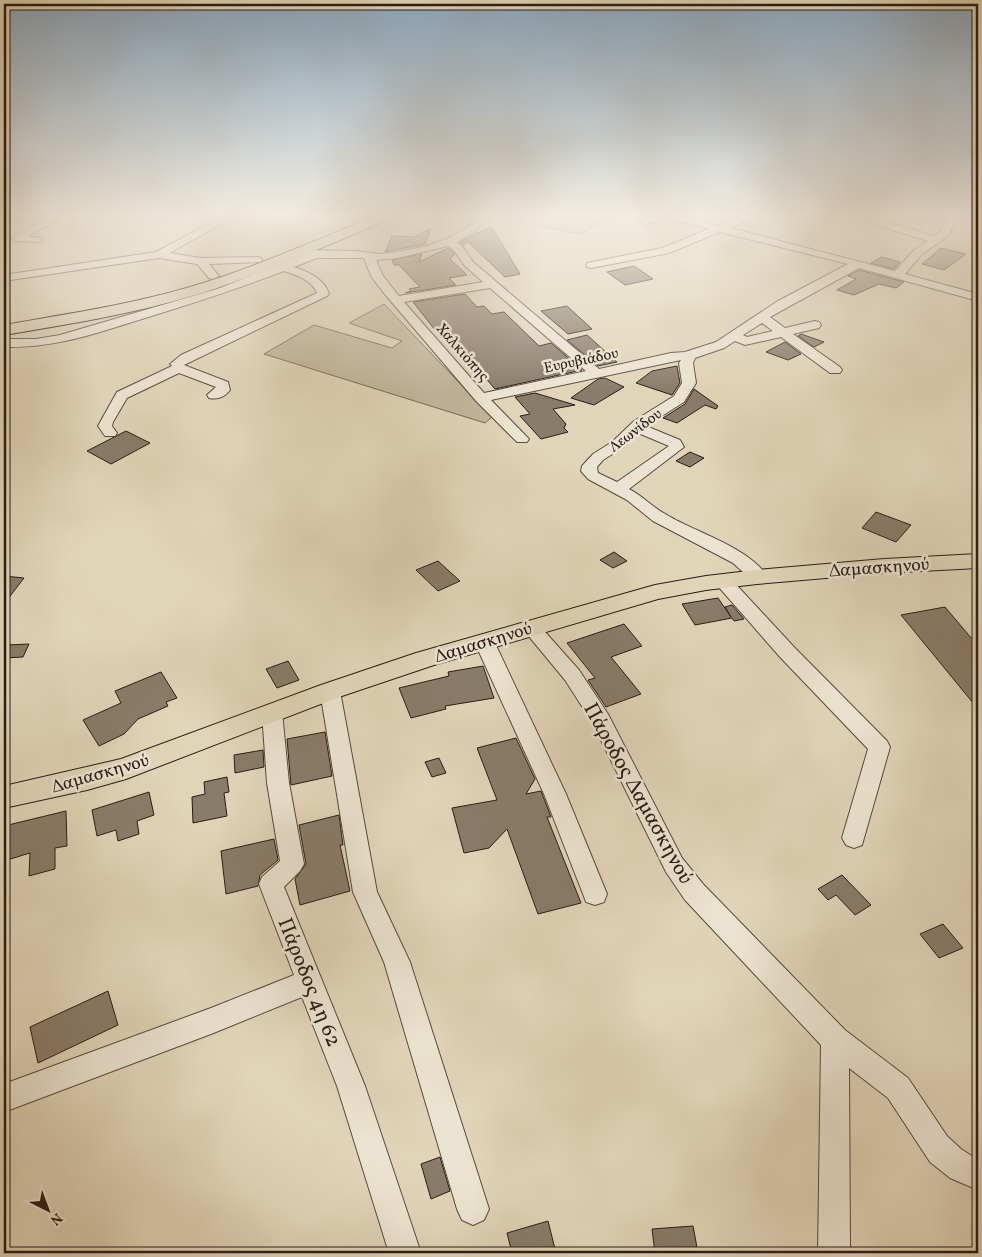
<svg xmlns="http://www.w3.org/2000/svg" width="982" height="1257" font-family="Vollkorn,serif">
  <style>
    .green { fill: #c2b69d; stroke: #766959 }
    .building { fill: #897c6a; stroke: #291c15 }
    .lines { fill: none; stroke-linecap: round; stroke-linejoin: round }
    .minor-casing { stroke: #574a3e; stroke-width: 2 }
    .major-casing { stroke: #291c15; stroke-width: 2 }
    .minor { fill: #ece4d2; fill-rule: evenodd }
    .major { fill: #e1d5b9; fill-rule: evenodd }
    .labels { text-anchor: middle; stroke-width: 5; stroke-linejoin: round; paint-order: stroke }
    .far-street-label { font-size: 15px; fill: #291c15; stroke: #ece4d2 }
    .street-label { font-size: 18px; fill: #291c15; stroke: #ece4d2 }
    .near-street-label { font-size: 21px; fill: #291c15; stroke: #ece4d2 }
  </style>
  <rect width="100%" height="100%" fill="#e1d5b9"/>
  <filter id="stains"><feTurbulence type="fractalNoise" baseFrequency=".004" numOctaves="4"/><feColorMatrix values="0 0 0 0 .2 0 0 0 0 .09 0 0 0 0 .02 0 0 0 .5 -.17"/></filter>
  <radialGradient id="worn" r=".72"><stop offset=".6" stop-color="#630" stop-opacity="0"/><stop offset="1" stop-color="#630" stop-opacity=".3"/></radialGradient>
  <path class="green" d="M490,215H615L580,234L489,216Z
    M384,304L492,417L485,423L264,354L314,325L392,348L402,341L349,323Z"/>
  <path class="building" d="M431,228L425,244L385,252L392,236L415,237Z
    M488,228L493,229L520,274L505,277L467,241L464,245L460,242Z
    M448,248L455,254L450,259L467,275L449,278L456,285L405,293L411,291L409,289L420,287L399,265H394L392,260L422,254L419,262Z
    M941,248L966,254L944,270L922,264Z
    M882,257L900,262L894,269L871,263Z
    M634,266L653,279L625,285L607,272Z
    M859,270L904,282L896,288L879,284L854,295L837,290L856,279L848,276Z
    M465,294L477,307L484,306L492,314L504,312L539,346L551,343L582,370L495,389L465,354L460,355L438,330H435L413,302Z
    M567,306L592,329L568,334L541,311Z
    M801,334L824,342L814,347L798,336Z
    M587,335L617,362L598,366L567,340Z
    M785,342L801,354L788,360L766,352Z
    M677,366L680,383L672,395L636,383L652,371Z
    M605,378L624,387L594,405L571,398L598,379Z
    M694,389L718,406L716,409L705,405L677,423L663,418L685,404Z
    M535,393L575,405L553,409L566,424L564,428L568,432L541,439L520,416L530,414L515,397Z
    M126,431L150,443L111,464L87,451Z
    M690,452L704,458L690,467L676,461Z
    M876,512L911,525L896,542L862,528Z
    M614,552L627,561L613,568L600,560Z
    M438,561L460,581L438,591L416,570Z
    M4,576L24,578L4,604Z
    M718,598L731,617L725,607L732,605L744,619L734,621L732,618L695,625L682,604Z
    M945,607L978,646V709L901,615Z
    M624,624L642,646L611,657L641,694L606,707L588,680L595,678L567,643Z
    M29,644L23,657L4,658V651L7,645Z
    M288,661L299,680L277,688L266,669Z
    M483,666L494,698L445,706L446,709L411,718L399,688L449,676L448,672Z
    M161,672L177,698L166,702L168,706L138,719L124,734L99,746L83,720L121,703L115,691Z
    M325,732L332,776L291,785L287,739Z
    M516,738L535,779L526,794L541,791L551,817H547L581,903L538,914L507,829L489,848L464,853L452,808L497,800L477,748Z
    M263,750L264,767L235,773L234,755Z
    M439,758L446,773L432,777L425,762Z
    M227,777L229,792L224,793L227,816L193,823L192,797L205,794L204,782Z
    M149,792L154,815L137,821L139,834L118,841L116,830L97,836L92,810Z
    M66,811L67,846L55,848V869L29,876L30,853L4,861V826Z
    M339,815L343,845H340L350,891L300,905L295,879L306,864L299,825Z
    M274,839L278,860L260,875L258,886L226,894L221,851Z
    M842,875L871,905L855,915L836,895L828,900L818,889Z
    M943,924L963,948L939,958L920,934Z
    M108,991L118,1025L38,1063L30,1027Z
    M440,1157L450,1191L431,1199L421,1164Z
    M548,1221L556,1253H512L507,1233Z
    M693,1226L698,1253H655L652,1229Z"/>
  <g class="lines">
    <defs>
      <path id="minor" d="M53,215H65L28,236L41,238L42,240L41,242L17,241L12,238Z
        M225,215H237L170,253L200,258L257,257L261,258L262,260L261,262L209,264L219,276L213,279L209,278L197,264L159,258L4,281V275L156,252Z
        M480,215H490L472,233L457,242L462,246L473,262L599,369L671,353L685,352L716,342L778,301L848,264L720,232L669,253L591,268L587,267L586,265L587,263L662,248L709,229L663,218L645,225L640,222L653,215H676L719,226L745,215H759L730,228L895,271L914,250L928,241L850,217L849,215H864L934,236L940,232L949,215H959L948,236L922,254L905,274L978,294V301L859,268L770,317L785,328L815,321L819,322L821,325L819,328L793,334L840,367L842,370L840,373H830L781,337L745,345L735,341L724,348L695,358L693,363L696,383L684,402L646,426L680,440L684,447L629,489C643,496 653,508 667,515C697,533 748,547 768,577L765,581L759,583L753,581L733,563L653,521L627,500L588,479L581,471L582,466L593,454L612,442L634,421L674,396L682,383L679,363L681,360L491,400L529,439L527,442H517L476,401L383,292L371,276L364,258H317L294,267C308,272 324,278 329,294L327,296L184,365L228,382L230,390C225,397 217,400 209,398L207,395L216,387L179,373L127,398L113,422L112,426L117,433L115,436H105L98,426L117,392L172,366L170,364L181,355L317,293C312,280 296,275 284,271C237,289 190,304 142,319C93,334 56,348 4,347V339H36L60,335L220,288L301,256L296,253L301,250L355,251L381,254L398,252L427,246L447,239L465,229ZM448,246L454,250L465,266L483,282L399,296L383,276L376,260L398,258ZM490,288L586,371L484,393L404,302ZM762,323L773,331L747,337L743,335ZM638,433L669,446L617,482L598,473L597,467L603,460L622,448Z
        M723,575L729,577L794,647L887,741L890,747L862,845L854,848L846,845L842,838L868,749L780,657L717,585L714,581L717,577Z
        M531,622L538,624L579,670L608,714L682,858L703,884L845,1030L908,1078L947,1136L961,1149L978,1160V1190L950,1178L930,1162L888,1098L849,1068L850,1253H818L821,1045L685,900L666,872L592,722L565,680L522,628L524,624Z
        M484,635L491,636L494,641L566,794L607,894L604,902L595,905L586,902L583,894L544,794L474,641L477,636Z
        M330,684L337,686L340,691L377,892L410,962L489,1209L484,1220L473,1225L462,1220L457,1209L384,962L353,892L320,691L323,686Z
        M272,704L279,707L282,712L289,783L304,864L300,871L284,887L365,1086L421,1253H389L337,1086L302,997L211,1034L4,1112V1084L211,1008L294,975L259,884L262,877L280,861L267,783L262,712L265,707Z"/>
      <path id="major" d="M378,215H395L393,218C330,244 267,272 202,293C138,313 70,324 4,335V325C66,314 129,305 190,287C254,268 316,240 378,215Z
        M978,554V568L884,573L757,584L706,590L658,599L434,665L339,697L126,779L87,790L4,808V786L121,759L321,685L416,653L655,585L706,576L757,570L884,559Z"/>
    </defs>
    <use href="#minor" class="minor-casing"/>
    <use href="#major" class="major-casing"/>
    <use href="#minor" class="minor"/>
    <use href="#major" class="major"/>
  </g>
  <linearGradient id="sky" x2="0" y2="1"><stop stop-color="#8ca8bf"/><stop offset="0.55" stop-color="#f2ece0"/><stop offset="1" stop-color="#f2ece0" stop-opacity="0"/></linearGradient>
  <rect width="982" height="391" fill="url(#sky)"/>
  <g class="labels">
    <g class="far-street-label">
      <text transform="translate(463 352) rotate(49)" y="5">Χαλκιόπης</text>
      <text transform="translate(581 360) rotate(-12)" y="5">Ευρυβιάδου</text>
      <text transform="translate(635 430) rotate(-37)" y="5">Λεωνίδου</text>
    </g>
    <g class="street-label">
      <text transform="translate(879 567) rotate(-4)" y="6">Δαμασκηνού</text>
      <text transform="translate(483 642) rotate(-17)" y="6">Δαμασκηνού</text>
      <text transform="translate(100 773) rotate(-16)" y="6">Δαμασκηνού</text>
    </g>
    <g class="near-street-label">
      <text transform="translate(639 793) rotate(61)" y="7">Πάροδος Δαμασκηνού</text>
      <text transform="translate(310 982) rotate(68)" y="7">Πάροδος 4η 62</text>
    </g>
  </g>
  <rect width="982" height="1257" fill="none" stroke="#e1d5b9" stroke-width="20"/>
  <rect x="5" y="5" width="972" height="1247" fill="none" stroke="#291c15" stroke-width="2.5"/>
  <rect x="10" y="10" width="962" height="1237" fill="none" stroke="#291c15"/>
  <g transform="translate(48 1210) rotate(138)" stroke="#ece4d2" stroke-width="4" paint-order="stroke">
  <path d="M0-4L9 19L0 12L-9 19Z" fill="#291c15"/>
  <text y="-8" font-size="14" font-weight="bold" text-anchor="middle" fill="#291c15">N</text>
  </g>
  <rect width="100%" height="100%" filter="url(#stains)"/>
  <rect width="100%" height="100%" fill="url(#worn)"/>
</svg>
